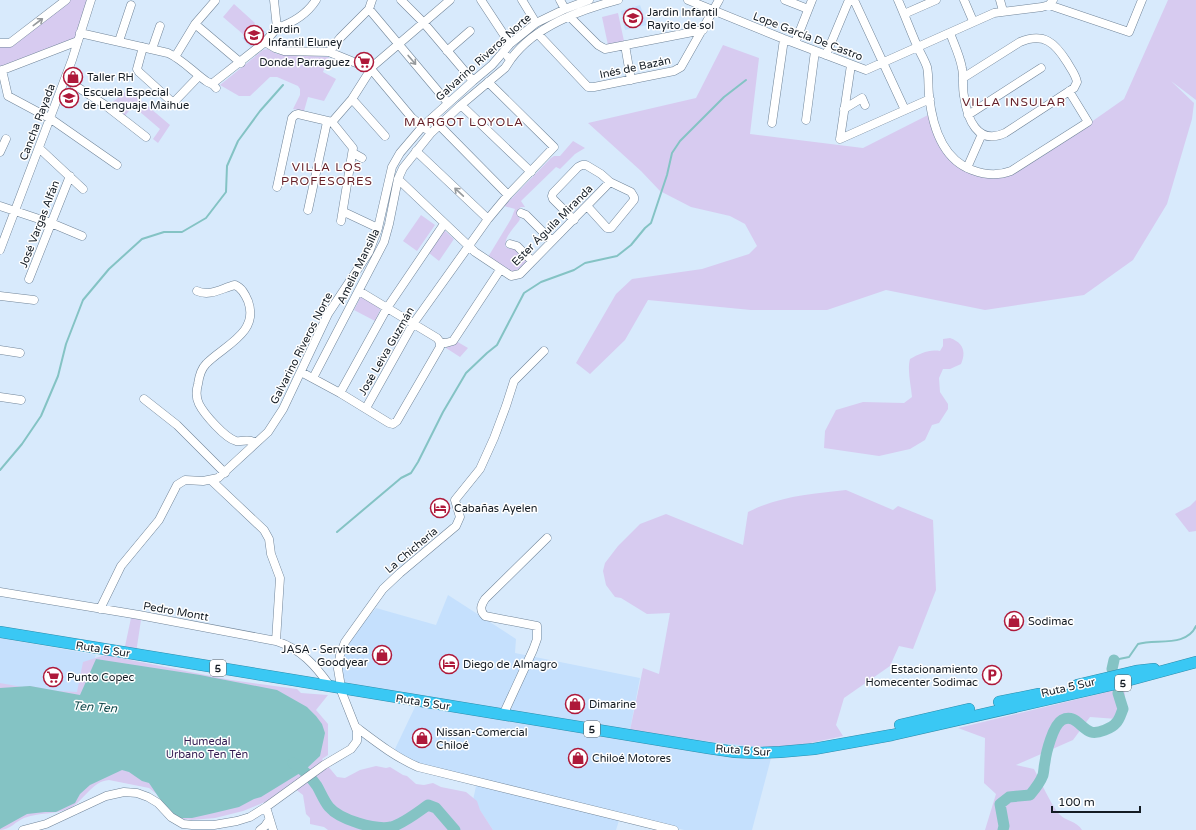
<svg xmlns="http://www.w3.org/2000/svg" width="1196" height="830" font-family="'Varela Round',sans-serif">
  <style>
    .built { fill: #c5e0fd }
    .green { fill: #d7cbf0 }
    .water { fill: #84c3c4 }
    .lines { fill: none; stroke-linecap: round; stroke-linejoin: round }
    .stream { stroke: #84c3c4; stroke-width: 2 }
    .river { stroke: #84c3c4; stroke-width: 11 }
    .minor-casing { stroke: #718599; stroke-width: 9 }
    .highway-casing { stroke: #2d8cab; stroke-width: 12 }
    .minor { stroke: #fff; stroke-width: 8 }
    .highway { stroke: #3ac8f4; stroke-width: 11 }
    .oneway { stroke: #95999c }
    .labels { text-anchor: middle; stroke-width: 3; stroke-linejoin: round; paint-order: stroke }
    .shield { fill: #fff; stroke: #5a6066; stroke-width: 1 }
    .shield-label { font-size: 10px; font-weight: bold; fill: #141c24 }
    .poi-label { font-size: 11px; fill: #141c24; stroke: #fff; text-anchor: start }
    .street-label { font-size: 11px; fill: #141c24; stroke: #fff }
    .park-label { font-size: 11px; fill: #321c51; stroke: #fff }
    .neighbourhood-label { font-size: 12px; letter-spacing: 1px; fill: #662129; stroke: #fff }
    .water-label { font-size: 12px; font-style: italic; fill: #144c4e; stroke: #fff }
  </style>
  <rect width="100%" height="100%" fill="#d8eafc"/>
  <path class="built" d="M640,5L647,25L625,30L621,11Z
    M255,25L266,32L252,49L242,38Z
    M448,595L516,639L515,653L640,678L630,730L748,745L774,747L752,830H684L621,814L616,830H493L473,800L478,777L425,766L394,751L415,707V695L344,682L341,664L344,649L354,634L376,608L436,625Z
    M0,638L96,655L80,695L0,688Z"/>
  <path class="green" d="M68,0H90L77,40L0,70V45Z
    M1168,0H1196V100L1171,81L1194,103L1192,119L1167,204L1133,260L1084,295L985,310L886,290L827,310H751L648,300L625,340L590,374L576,363L616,294L632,279L702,269L749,254L757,246L745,224L730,216L691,207L660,191L641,171L588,123L696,98L723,45L759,58L750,134L863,148L932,113L945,148L970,170L1002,174L1040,158L1124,99Z
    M234,4L255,23L244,35L223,17Z
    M618,13L624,41L608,45L602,17Z
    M268,49L277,54L329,57L323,72L336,79L324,101L308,97L304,111L293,109L300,95V89L298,86L277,77H270L250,96H239L220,85L263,50Z
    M125,92L137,97L170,125L158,143L153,139L160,129L133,106L124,117L109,105Z
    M573,141L585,148L575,154L560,169L556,167L521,201L525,207H521L518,210L517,214L520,219L519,221C514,228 503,238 506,247L510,249H515L526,257V262L515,272H512L488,257L511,219L515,209L504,206L551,158L554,156H560Z
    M421,215L435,225L417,251L403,241Z
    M444,230L454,239L439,261L429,253Z
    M361,296L381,308L375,321L354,310Z
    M950,338C964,343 966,352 961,364L950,369H943L939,378L940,392L948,404V409L939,423L932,425L925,440L910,449L879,456L824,448L825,431L836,410L863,402L904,403L912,397C911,385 907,370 910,359C919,354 929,349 940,351L943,346V339Z
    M456,341L468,348L460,357L446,348L450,344Z
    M846,490L893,510L898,506L933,520L936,590L913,649L899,646L890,666L844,698L836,725L843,736C820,741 796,747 773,747C725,746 677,736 630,730L643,668L659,674L670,613L647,614L621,598L615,597L606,585L603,571L605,563L618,546L640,524L666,514L743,545L748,512C780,496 811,494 846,490Z
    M1196,500V531L1189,532L1175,514L1190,506Z
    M131,618L141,620L136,653L124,651Z
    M105,655L231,680L297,689L301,693L328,695L316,710L328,724V755L322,759L337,777L345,778L360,770L376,766L386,768L390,767L403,775L407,776L416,784L424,785L433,783L441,787L466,792L477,801L480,810L493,830H328L324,827L310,824V818L306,814L303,795L290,785L270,800L243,811L215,818L192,820L183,819L164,803L158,795L149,788L109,780C92,781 84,801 70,808C55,815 39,812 24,818C16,821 10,830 0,830V683L22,687L30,686L58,691L77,692L83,662Z
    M1124,688L1125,695L1117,719L1090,717L1073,740L1016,765L1034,769C1041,782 1050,803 1059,814C1065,821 1077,821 1082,830H985L996,794L984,783L985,738L958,728Z"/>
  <path class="water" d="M96,659L200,675L277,690L307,707L316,716L322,724L325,733L320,756L305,770L261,797L254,799L239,807L214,813L192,818H177L170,814L149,783L142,781L129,772L122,770L90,785L80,794L75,803L56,812H45L27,814L0,829V688L30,686L80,695Z"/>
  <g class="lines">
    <path class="stream" d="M0,470L22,444L41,416L58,376L66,344L83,300L109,269L142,239L164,232H182L206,218L226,192L227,166L238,141L260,111L283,85
      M337,532L401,478L411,473L418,462L443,412L466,373L487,353L497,345L524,293L541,282L574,270L585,263L617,256L631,245L645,228L651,223L667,175L672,153L680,141L724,97L746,80
      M1114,660L1129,657L1138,644C1157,639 1187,647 1196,626"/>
    <path class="river" d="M1112,669L1114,660
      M293,763C303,769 310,776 317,786C321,793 324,801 329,807C340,820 375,830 391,827C403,824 418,812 428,805L436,808L455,830
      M1003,830L1004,826L1000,804L1009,797L1030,795C1035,789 1040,783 1043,775C1044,771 1044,766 1045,762C1046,753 1053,725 1062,720C1075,713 1081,729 1091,732C1098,734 1112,728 1116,723C1120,719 1121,713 1123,709L1118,693"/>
    <defs>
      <path id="minor" d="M401,0L423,22L473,81
        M481,0L510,44
        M522,0L536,23
        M560,0L565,9
        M688,0L784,39L866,70L994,13L1042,7L1049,5L1053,0
        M785,0L808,9
        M854,0L905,110
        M898,0C905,16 911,32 918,48C921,54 925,61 927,67C929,76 928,86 929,95C932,124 942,159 972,170C985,175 998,176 1011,171L1088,122L1069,91
        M964,0L973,21
        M1000,0L1003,11
        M1049,5L1129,32L1142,0
        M369,9L448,103
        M904,14L936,0
        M570,17L598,45L605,49L703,30
        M195,24L241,63
        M277,28C292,23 307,14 316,0
        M80,33L168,53C183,60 193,72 206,81C210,84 213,83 216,88
        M950,33C954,44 960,56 962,68C964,77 962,86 964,96C967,118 977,146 1005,133L1074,88L1077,82C1076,75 1071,69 1067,62C1055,43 1044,32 1020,42L963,78
        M538,34L588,87H594L674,71L681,67L719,0
        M119,41L131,5
        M265,42L275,48L284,51L329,52L371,69L412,118L426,129
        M0,43H10L66,0
        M795,43L812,0
        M625,45L631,80
        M143,47L137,69L139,72L171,101H175L199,76
        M152,49L160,26
        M447,51L470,31
        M329,52L340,38L369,9L372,0
        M826,55L849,0
        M175,57L195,24L215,1
        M508,57L511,59C535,26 580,10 618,0
        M2,70L8,96L51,119L117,165
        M0,71L78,41
        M65,79L105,105L146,137
        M213,83L265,42L277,28L274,0
        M352,99L385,136
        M461,105L531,172
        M844,109L862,98L865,105
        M968,115L1041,68
        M806,120L815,51
        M332,122L352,99L373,66L450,0
        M772,123L784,39
        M439,125L508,195
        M840,139L930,99
        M840,139L851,65
        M39,148L83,189
        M416,151L488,219
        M0,152L6,139
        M353,153L362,158
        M967,168L982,134
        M398,179L475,252L511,276L520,274L610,182
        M277,187L292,118L295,115L298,114L332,122L353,148L341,221
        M0,206L51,223L82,236
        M308,210L327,122
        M344,212L378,228
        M521,213L526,215L552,241
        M574,220L553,199L552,196L553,193L578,167L582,165H586L601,174L610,182L631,192L634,197V200L611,228H607L587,206
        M510,244L517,246L532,261
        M0,250L72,60L91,0
        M29,279L70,176
        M197,291C210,297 222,288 235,285C242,288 245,294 248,301C260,333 223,346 206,364C201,369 199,377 198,384C196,391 196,398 199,404C204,414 225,438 236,441C243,442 249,438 256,443
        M0,296L34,300
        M440,342L446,343L453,341L500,270
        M0,350L20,353
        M301,372L340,393L389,423L393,424L397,421L440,347V342L437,338L359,291
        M313,378L384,242L389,224L398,179L403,168L431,133L461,105L505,68L511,59
        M340,393L387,308L444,224
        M0,397L21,400
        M144,399L177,425L225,473
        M366,408L413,324L488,219L508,195L554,147L488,82
        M212,481L264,530L269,539L271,554L280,578L276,641
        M0,592L139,615L276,641C301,649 315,665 330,686
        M100,609L121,566L159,520L177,485L185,480L203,481L218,478L268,432L283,409L328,314L369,252L378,228L392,167L400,153L423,126L473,81L492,65L510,44L536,23L565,9L589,0
        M503,715L533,650L537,639V626L485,616C479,610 481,605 485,599L547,538
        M356,727C376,742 395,757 418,767L674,830
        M266,807L273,830
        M23,830L46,824L106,796L124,792L137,793L148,797L158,803L171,817L183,824L192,825H214L237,821L250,817L266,807L324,765L351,749L357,741V731L342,693L338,669L340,655L345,642L383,589L400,573L456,526L460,517L455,500L480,469L494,438L506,406L514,381L544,351
        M260,830L265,826L269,820"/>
      <path id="highway" d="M0,632L708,748L735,752L757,753L780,752L814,749L892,735L1111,685L1196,662
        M1077,685L1136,671L1154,669
        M999,702L1039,694
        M900,725L969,709"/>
    </defs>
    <use href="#minor" class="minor-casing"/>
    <use href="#highway" class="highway-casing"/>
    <use href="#minor" class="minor"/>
    <use href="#highway" class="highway"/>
  </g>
  <defs><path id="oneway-shaft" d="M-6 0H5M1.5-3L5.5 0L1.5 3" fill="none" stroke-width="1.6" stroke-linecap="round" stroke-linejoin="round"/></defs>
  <g class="oneway">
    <use href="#oneway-shaft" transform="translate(38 22) rotate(-37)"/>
    <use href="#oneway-shaft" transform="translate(412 60) rotate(50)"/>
    <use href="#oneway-shaft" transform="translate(459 192) rotate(-137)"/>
  </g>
  <defs>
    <symbol id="school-ring" viewBox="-11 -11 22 22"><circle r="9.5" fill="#fff" stroke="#ae193a" stroke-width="1.5"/><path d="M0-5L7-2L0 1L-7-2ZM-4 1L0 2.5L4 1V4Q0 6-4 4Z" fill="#ae193a"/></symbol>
    <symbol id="supermarket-ring" viewBox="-11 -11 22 22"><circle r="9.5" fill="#fff" stroke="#ae193a" stroke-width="1.5"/><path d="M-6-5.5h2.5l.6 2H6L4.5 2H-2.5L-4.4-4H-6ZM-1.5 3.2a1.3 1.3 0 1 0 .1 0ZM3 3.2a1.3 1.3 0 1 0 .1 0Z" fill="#ae193a"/></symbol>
    <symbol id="shop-ring" viewBox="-11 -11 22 22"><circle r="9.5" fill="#fff" stroke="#ae193a" stroke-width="1.5"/><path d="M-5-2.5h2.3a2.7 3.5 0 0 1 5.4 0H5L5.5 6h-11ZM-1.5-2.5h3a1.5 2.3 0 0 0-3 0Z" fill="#ae193a"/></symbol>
    <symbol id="hotel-ring" viewBox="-11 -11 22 22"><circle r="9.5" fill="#fff" stroke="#ae193a" stroke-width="1.5"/><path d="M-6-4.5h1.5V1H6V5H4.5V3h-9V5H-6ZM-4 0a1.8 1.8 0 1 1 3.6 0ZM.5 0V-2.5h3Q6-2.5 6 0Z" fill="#ae193a"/></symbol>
    <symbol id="parking-ring" viewBox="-11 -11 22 22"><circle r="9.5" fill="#fff" stroke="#ae193a" stroke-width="1.5"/><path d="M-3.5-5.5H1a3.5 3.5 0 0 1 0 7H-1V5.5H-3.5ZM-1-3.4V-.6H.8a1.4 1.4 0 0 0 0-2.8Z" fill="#ae193a"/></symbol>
  </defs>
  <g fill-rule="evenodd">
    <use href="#school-ring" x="622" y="7" width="22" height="22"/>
    <use href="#school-ring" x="243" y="24" width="22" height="22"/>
    <use href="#supermarket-ring" x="353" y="51" width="22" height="22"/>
    <use href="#shop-ring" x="62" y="66" width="22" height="22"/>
    <use href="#school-ring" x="58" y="87" width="22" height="22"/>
    <use href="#hotel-ring" x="429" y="497" width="22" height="22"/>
    <use href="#shop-ring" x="1003" y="610" width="22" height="22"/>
    <use href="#shop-ring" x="371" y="644" width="22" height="22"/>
    <use href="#hotel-ring" x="438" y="653" width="22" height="22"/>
    <use href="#parking-ring" x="981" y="664" width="22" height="22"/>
    <use href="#supermarket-ring" x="42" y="666" width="22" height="22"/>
    <use href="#shop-ring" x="564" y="693" width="22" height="22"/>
    <use href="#shop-ring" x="411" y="727" width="22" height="22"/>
    <use href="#shop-ring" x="567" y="747" width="22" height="22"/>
  </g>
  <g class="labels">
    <g class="shield">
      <rect x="210" y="660" width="16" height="16" rx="3"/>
      <rect x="1115" y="675" width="16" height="16" rx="3"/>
      <rect x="584" y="721" width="16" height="16" rx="3"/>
    </g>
    <g class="shield-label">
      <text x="218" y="672">5</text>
      <text x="1123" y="687">5</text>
      <text x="592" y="733">5</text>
    </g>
    <g class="poi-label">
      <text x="647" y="16">Jardin Infantil<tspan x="647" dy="13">Rayito de sol</tspan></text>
      <text x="268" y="33">Jardin<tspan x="268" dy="13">Infantil Eluney</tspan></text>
      <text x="350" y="66" text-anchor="end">Donde Parraguez</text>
      <text x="87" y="81">Taller RH</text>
      <text x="83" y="96">Escuela Especial<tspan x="83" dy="13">de Lenguaje Maihue</tspan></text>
      <text x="454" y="512">Cabañas Ayelen</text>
      <text x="1028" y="625">Sodimac</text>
      <text x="368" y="653" text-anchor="end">JASA - Serviteca<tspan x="368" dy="13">Goodyear</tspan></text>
      <text x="463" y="668">Diego de Almagro</text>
      <text x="978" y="673" text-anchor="end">Estacionamiento<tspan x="978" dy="13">Homecenter Sodimac</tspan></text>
      <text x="67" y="681">Punto Copec</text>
      <text x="589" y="708">Dimarine</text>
      <text x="436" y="736">Nissan-Comercial<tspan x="436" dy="13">Chiloé</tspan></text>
      <text x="592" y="762">Chiloé Motores</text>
    </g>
    <g class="street-label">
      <text transform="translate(808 36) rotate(21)" y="4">Lope García De Castro</text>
      <text transform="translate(483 57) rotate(-42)" y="4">Galvarino Riveros Norte</text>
      <text transform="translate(635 67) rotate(-12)" y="4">Inés de Bazán</text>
      <text transform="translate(37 122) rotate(-69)" y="4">Cancha Rayada</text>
      <text transform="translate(39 224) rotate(-69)" y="4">José Vargas Alfán</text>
      <text transform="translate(552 225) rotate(-45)" y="4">Ester Águila Miranda</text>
      <text transform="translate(358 266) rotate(-64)" y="4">Amelia Mansilla</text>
      <text transform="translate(301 348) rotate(-63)" y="4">Galvarino Riveros Norte</text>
      <text transform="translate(386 351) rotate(-60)" y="4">José Leiva Guzmán</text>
      <text transform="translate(411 550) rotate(-40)" y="4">La Chichería</text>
      <text transform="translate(176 611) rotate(10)" y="4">Pedro Montt</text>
      <text transform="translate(103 649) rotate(9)" y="4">Ruta 5 Sur</text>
      <text transform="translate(1068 687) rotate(-13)" y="4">Ruta 5 Sur</text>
      <text transform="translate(423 702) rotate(9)" y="4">Ruta 5 Sur</text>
      <text transform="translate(743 750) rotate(4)" y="4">Ruta 5 Sur</text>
    </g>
    <g class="park-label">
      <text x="207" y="745">Humedal<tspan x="207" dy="13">Urbano Ten Tén</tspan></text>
    </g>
    <g class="neighbourhood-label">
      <text x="1014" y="106">VILLA INSULAR</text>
      <text x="464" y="126">MARGOT LOYOLA</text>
      <text x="327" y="171">VILLA LOS<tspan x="327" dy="14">PROFESORES</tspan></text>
    </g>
    <g class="water-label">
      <text transform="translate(95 707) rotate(4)" y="4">Ten Ten</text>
    </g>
  </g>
  <path d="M1052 806v6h88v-6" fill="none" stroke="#141c24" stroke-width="2"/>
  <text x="1058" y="806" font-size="12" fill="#141c24" stroke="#ffffff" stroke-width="3" paint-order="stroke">100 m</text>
</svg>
